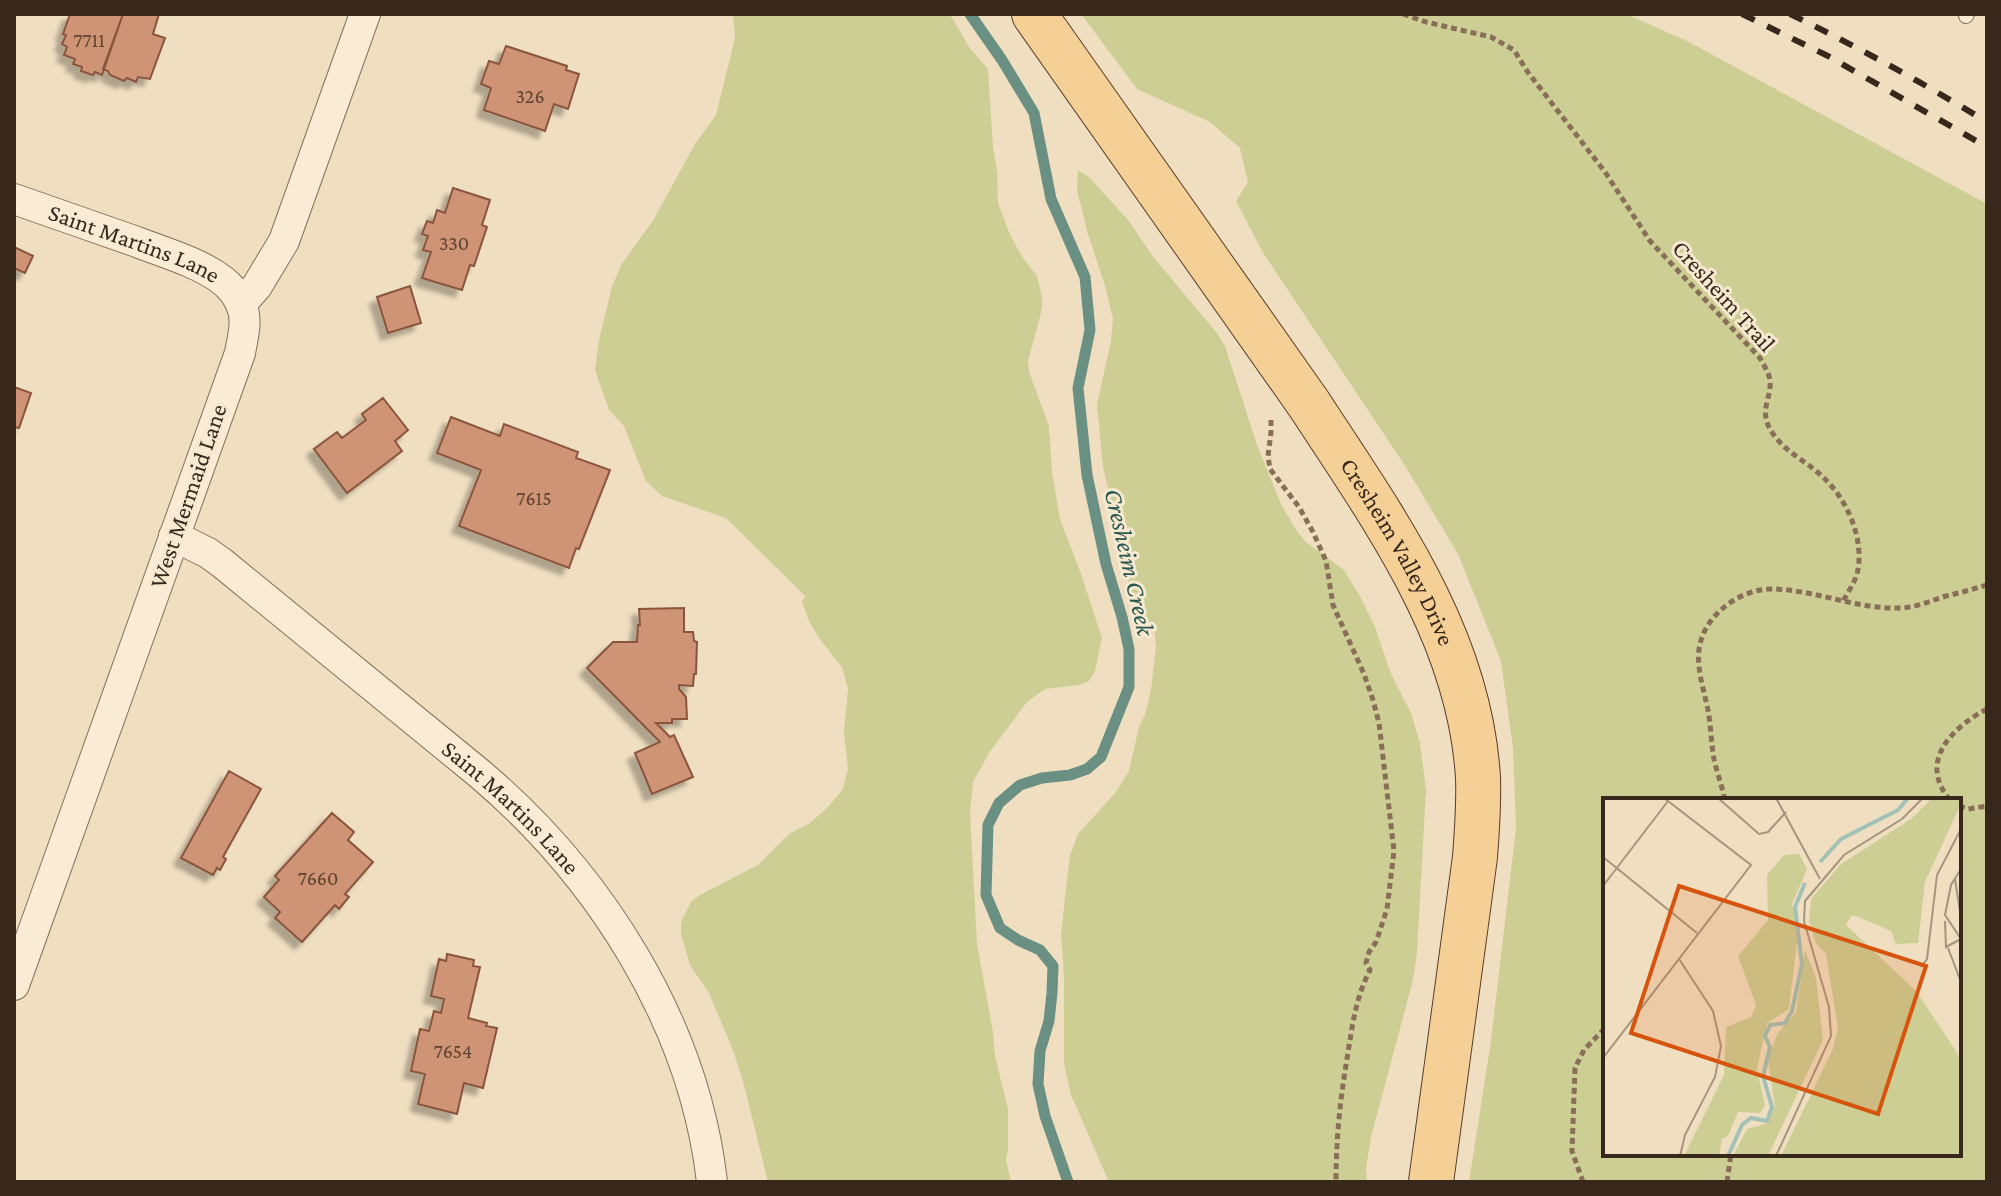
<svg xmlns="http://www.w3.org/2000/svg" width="2001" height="1196" font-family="'Crimson Pro',serif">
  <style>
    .green { fill: #ccce94; fill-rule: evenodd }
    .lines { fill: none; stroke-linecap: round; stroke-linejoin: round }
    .stream { stroke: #6a9083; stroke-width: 11 }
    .building { fill: #cf9375; stroke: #89553d; stroke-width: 2; filter: url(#shadow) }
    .service-casing { stroke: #896e58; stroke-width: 16 }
    .minor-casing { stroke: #896e58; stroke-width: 32 }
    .primary-casing { stroke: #573c2c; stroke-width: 46 }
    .path { stroke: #896e58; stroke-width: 5; stroke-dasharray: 6 4; stroke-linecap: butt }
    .service { stroke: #faebd4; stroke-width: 14 }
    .minor { stroke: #faebd4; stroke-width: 30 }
    .primary { stroke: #f4cf96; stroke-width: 44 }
    .rail { stroke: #38281c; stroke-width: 6; stroke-dasharray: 14 14; stroke-linecap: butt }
    .labels { text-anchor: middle; stroke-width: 6; stroke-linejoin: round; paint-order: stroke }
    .number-label { font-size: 20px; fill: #5e4332 }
    .street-label { font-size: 24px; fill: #38281c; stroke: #f7e8d0 }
    .water-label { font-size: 26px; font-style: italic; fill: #2b5952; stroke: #f7e8d0 }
    .inset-river { fill: none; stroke: #a3c1b6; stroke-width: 4 }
    .inset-road { fill: none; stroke: #a6957e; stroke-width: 2 }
    .view { fill: #d6540e; fill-opacity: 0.15; stroke: #d6540e; stroke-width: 4 }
    .inset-edge { fill: none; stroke: #38281c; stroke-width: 4 }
  </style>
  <defs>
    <filter id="shadow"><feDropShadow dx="-7" dy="7" stdDeviation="2" flood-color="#0004"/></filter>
  </defs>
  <rect width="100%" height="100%" fill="#efdec0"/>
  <path class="green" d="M733,14H950L969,47L988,69L993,148L997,170L998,203L1011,237L1023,258L1037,276L1042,297V309L1028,361L1029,372L1049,426L1052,472L1060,519L1081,574L1102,638L1095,671L1089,681L1079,685L1045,689L1027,702L989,753L973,782L970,813L977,944L993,1032L995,1056L1008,1109V1150L1006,1160L1011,1182H768L744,1085L734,1053L709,993L690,965L681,934V922L691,902L700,895L758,865L789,834L810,823L829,806L843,789L848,768L844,732L848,689L842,667L821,641L810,623L802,602L805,596L726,518L662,496L646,481L624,426L609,410L595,370L599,340L612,287L621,265L654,219L695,144L716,115L735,38Z
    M1081,14H1626L1689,42L1987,204V1182H1469L1491,1041L1516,828L1513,748L1501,661L1458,554L1404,464L1262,251L1236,201L1248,182L1240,148L1210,122L1137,89ZM1605,800H1959V1154H1605Z
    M1078,170L1090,178L1128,220L1154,258L1216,332L1225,346L1257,445L1281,504L1296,530L1306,542L1344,570L1361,598L1375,627L1391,674L1411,713L1420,743L1426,789L1417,952L1413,980L1371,1137L1366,1169L1367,1182H1109L1071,1095L1064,1063V977L1061,933L1070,855L1078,834L1116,792L1129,771L1139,727L1146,712L1151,690L1156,646L1155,634L1133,594L1121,563L1113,509L1103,467L1097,405L1111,341L1113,318L1105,286L1088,234L1077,190Z"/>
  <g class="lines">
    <path class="stream" d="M970,14L1002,60L1034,113L1051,199L1085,277L1090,330L1078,388L1087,475L1106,564L1122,617L1129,649V687L1101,757L1087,769L1070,775L1042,778L1020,785L999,803L988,825L986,895L1000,928L1018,940L1040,950L1053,966L1052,993L1049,1021L1040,1051L1038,1084L1045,1116L1068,1182"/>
  </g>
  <path class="building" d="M70,14H123L102,75L95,72L93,75L81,71L82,67L73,64L75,59L64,55L67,47L62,44L66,35L63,34Z
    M123,14H159L153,34L165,38L150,79L138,77L136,82L127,78L124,81L110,75L108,71L103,69Z
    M506,46L567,66L566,70L579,74L568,109L554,104L545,131L484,110L491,88L481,84L489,61L499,64Z
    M453,188L490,200L482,225L487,227L474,266L470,265L462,290L422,278L431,252L423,250L428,236L422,234L427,221L433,223L437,210L445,213Z
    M14,247L33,256L25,273L14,268Z
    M410,286L421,323L388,333L377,297Z
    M14,387L31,393L19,428L14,427Z
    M383,398L408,430L395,441L402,451L347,493L314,449L337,432L342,438L366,420L362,414Z
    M451,417L500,436L504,424L578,452L576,458L610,470L579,549L576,548L569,568L459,526L481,470L437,453Z
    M684,608V632H693L694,641L697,642L696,674H694L693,686L679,685V689L686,697L687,719H672V723H656L670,737L674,735L693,777L652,794L635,753L660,742L587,668L613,642H637L638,625H640L639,609Z
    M229,771L261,789L223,857L226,859L220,870L217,868L213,875L181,858Z
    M332,813L354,832L348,840L373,862L345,894L349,897L339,909L335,905L302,942L275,918L280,912L264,897L279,880L275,876Z
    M447,954L474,960L473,966L480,967L468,1018L487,1023L486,1026L497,1028L483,1088L464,1083L457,1114L418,1104L425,1074L411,1071L420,1029L429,1031L434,1011L441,1013L444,999L431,996L439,959L446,961Z"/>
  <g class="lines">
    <defs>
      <path id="service" d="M1966,16L1967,14"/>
      <g id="minor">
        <path id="s1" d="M14,199C55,213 96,228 137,242C165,253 198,262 222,280C230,286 237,295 241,304C248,320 243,336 240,353L14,985"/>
        <path d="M241,304L257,286L284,241L365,14"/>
        <path id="s2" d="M174,536L208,553L222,563L480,774C600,876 694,1023 712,1182"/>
      </g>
      <g id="primary">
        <path id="s3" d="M1034,14L1309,404C1384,519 1470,636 1478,778C1479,804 1477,831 1475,857L1431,1182"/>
      </g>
    </defs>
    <use href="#service" class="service-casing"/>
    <use href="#minor" class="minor-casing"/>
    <use href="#primary" class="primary-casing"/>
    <path class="path" d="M1403,14L1426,22L1491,37L1514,50L1527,71L1605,172L1650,241L1760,358C1763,364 1769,373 1770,380C1772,397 1759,410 1770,429C1782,451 1807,461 1824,478C1849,502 1865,542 1857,574C1854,584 1847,593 1843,602
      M1271,420V432L1268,456L1270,469L1299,507L1313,532L1326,561L1333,605L1364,674L1373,700L1379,723L1394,851L1387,909L1376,942L1369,952L1366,963L1370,970C1355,999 1352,1028 1347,1059C1340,1100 1336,1140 1336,1182
      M1725,800C1722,786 1717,773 1714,759C1711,743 1711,726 1708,710C1704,690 1695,665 1700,644C1707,613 1742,588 1773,589C1816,590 1855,609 1899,608C1915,608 1930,601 1946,596C1960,593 1973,589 1987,585
      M1950,800C1917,761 1953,727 1987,709
      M1959,806L1968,809L1987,806
      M1583,1182L1572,1151L1575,1068L1584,1050L1605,1028
      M1727,1182L1731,1154"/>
    <use href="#service" class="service"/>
    <use href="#minor" class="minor"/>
    <use href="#primary" class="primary"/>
    <path class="rail" d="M1742,14L1828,56L1987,147
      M1790,14C1858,47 1923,83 1987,122"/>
  </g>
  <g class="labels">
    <g class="number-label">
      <text x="89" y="47">7711</text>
      <text x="530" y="103">326</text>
      <text x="454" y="250">330</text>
      <text x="534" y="505">7615</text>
      <text x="318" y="885">7660</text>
      <text x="453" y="1058">7654</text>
    </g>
    <g class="street-label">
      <text dy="8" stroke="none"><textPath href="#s1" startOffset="128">Saint Martins Lane</textPath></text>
      <text transform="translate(1724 296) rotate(48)" y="8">Cresheim Trail</text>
      <text transform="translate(188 496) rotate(-71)" y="8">West Mermaid Lane</text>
      <text dy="8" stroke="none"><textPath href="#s3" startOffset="650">Cresheim Valley Drive</textPath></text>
      <text dy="8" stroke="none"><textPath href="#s2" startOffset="434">Saint Martins Lane</textPath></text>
    </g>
    <g class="water-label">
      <text transform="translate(1130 562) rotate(77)" y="9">Cresheim Creek</text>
    </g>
  </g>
  <g transform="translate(1603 798)">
    <rect width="358" height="358" fill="#efdec0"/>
    <path d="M329,0H356V10L322,84L315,145L293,146L288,133L253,118H248L243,127L313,193L353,253L358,264V358H178L230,251L235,230L223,156L213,145L206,123L208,101L238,66L308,21ZM196,56L204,71L189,106L195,136L186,211L164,225L154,271L162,308L157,315L135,314L125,338L119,341L116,358H81L121,277L123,229L148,219L153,207L135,158L165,122L164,77L181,57ZM202,152L213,180L220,242L165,358H130L144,331L163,326L172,309L165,262L174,236L193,214Z" fill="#ccce94"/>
    <path class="inset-river" d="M217,64L238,41L295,12L305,0M125,358L139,327L148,320L164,323L169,309L160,278L167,249L162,238L167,227L182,225L189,213L199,166L192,109L202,85"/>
    <path class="inset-road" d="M115,0L156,36L165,34L183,14M173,0L217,81M0,59L94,135M352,81L358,120M0,88L65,3M342,123L343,149L358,141M358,141L342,117L348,87L358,71M345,150L358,184M76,161L110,213L118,248L112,279L82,337L77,358M318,169L324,161L334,77L358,31M0,260L148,67L61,0M173,358L228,238L226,209L201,123L202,103L241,57L299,21L320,0"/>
    <path class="view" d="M76,88L323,168L275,316L28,235Z"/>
    <rect width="358" height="358" class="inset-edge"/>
  </g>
  <rect width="2001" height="1196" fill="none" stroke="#38281c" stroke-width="32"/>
</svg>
